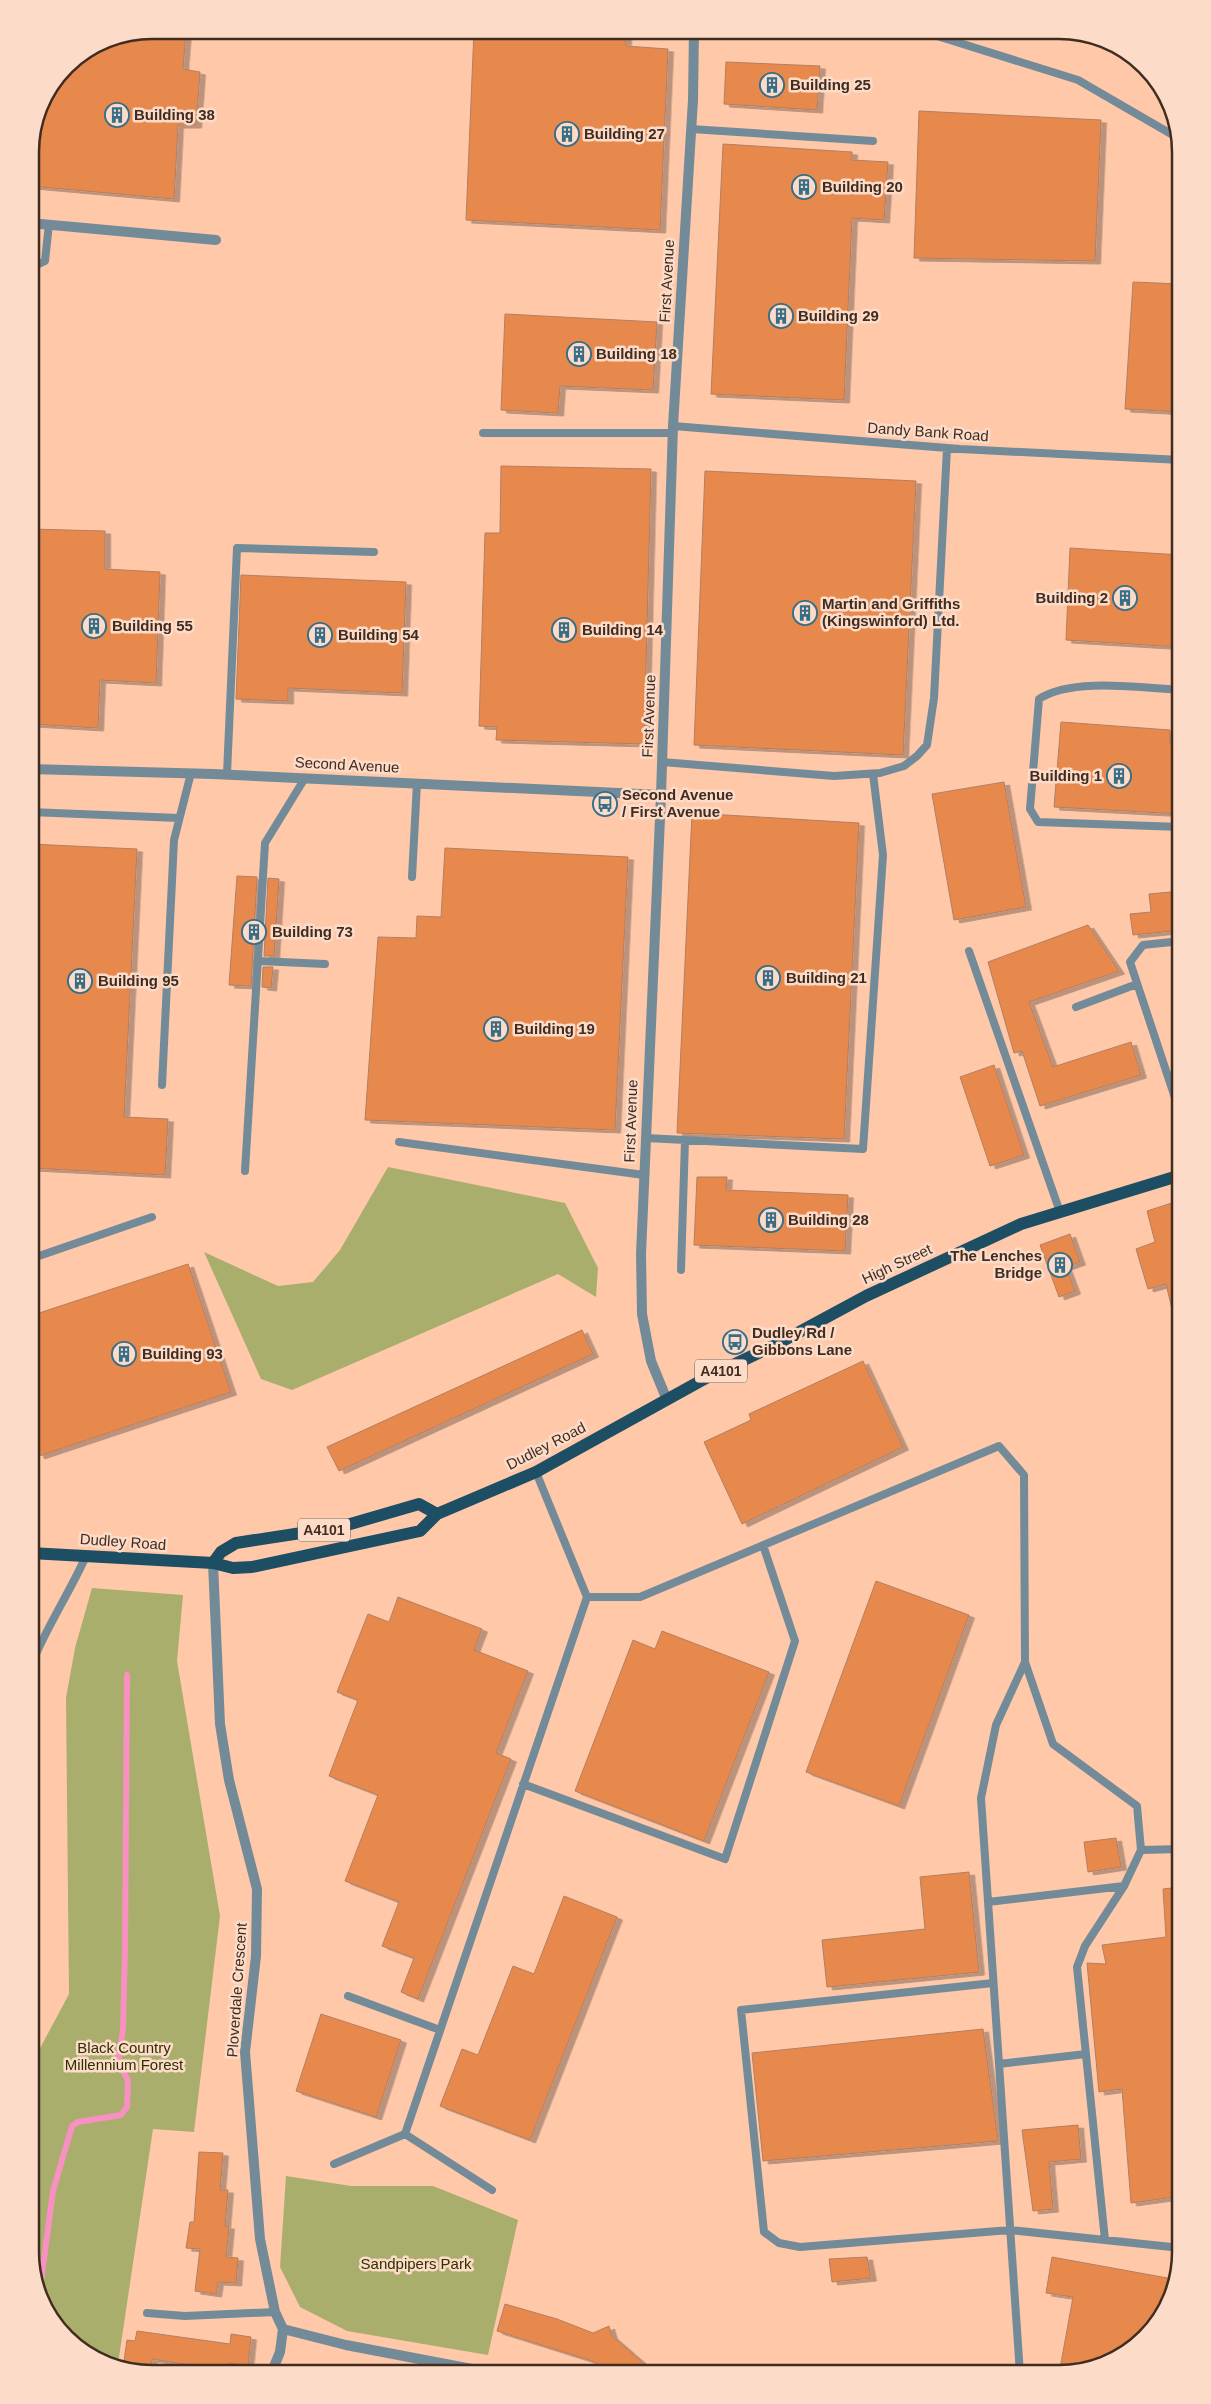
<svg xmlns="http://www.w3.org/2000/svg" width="1211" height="2404" font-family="Helvetica,sans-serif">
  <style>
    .green { fill: #aaae6d }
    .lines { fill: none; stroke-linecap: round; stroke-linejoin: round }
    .stream { stroke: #f890c1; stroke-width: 6 }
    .building { fill: #e7884d; stroke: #b27f62; filter: url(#shadow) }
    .service { stroke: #738b98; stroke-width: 8 }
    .minor { stroke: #738b98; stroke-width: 10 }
    .primary { stroke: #1d4e64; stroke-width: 12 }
    .labels { text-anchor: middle; stroke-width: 5; stroke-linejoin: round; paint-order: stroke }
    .shield { fill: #fcdbc8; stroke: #796052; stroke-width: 1 }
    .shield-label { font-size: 14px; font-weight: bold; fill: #412c20 }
    .poi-label { font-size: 15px; font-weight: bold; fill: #412c20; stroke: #fcdbc8; text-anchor: start }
    .street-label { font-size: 15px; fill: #412c20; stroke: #fcdbc8 }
    .park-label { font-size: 15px; fill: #2f3000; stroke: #fcdbc8 }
    .rim { fill: none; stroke: #412c20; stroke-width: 2.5 }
  </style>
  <defs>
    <filter id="shadow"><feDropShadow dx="5.5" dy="3" stdDeviation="0" flood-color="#0004"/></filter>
  </defs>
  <rect width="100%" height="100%" fill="#ffc8a9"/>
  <path class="green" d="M388,1167L565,1203L598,1268L596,1297L558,1274L292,1390L261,1379L204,1252L278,1286L313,1282L340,1250Z
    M92,1588L183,1595L177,1661L220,1916L194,2132L153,2129L118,2364L78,2349L39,2298L30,2252V2067L69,1994L66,1698L75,1648Z
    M286,2176L351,2186H433L518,2220L488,2355L347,2331L300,2307L280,2267Z"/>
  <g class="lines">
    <path class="stream" d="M39,2297L53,2191L72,2126L78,2122L121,2115L127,2107L128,2080L118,2063L123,2029L125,1950L127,1675"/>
  </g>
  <path class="building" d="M152,30H186L183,69L200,72L196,125H178L174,199L30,186V144L39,105L66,66L106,39Z
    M474,30H626V46L668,49L660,230L466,220Z
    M726,62L820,66L817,110L724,104Z
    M919,111L1101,120L1095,261L914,258Z
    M723,144L852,152V160L888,162L884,220L852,218L844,400L711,394Z
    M1133,282L1181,284V412L1125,409Z
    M505,314L657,322L653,390L560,386L558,413L501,410Z
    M501,466L651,469L644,744L496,740L497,727L479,726L485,533H500Z
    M705,471L916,481L903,755L694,745Z
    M30,529L105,531V569L160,572L156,683L100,680L98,728L30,724Z
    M1070,548L1181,555V647L1066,640Z
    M241,575L406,582L402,693L288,688V701L236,699Z
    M1061,722L1170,730V744L1181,745V814L1054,807Z
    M1004,782L1026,907L954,920L932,794Z
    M692,813L859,823L844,1139L677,1133Z
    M30,844L137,849L124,1117L168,1119L165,1175L30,1168Z
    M445,848L628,857L615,1130L365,1120L378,937L416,938L417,916L441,917Z
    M237,876L257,877L251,986L229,985Z
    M268,878L279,879L274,956H264Z
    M1181,891V930L1133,935L1130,914L1151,912L1149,894Z
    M1088,925L1119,971L1029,1002L1053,1067L1131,1042L1141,1075L1040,1106L1022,1051L1014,1053L988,962Z
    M263,967H273L271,988L262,987Z
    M994,1065L1024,1155L990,1166L960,1077Z
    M697,1177H727L726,1190L848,1195L845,1251L694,1245Z
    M1181,1200V1321L1175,1322L1166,1284L1148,1289L1136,1249L1155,1242L1147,1211Z
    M1070,1234L1080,1262L1066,1267L1075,1291L1059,1297L1040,1245Z
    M188,1264L231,1392L39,1456L30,1430V1316Z
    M582,1330L593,1354L339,1471L327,1447Z
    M863,1361L903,1447L742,1524L704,1442L751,1420L749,1414Z
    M876,1581L969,1615L899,1806L806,1772Z
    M398,1597L482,1629L474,1650L528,1671L496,1753L511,1759L418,1999L401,1992L414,1958L382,1946L399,1902L345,1881L378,1795L329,1776L358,1700L337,1692L368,1614L389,1622Z
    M662,1631L769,1672L704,1841L575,1791L633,1640L655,1649Z
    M1116,1838L1121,1867L1088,1872L1084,1842Z
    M969,1872L979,1972L827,1987L822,1940L925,1929L920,1877Z
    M1181,1887V2196L1131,2203L1122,2089L1099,2092L1087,1963L1106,1964L1102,1945L1166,1937L1163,1889Z
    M564,1896L617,1917L530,2140L440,2106L462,2049L478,2055L513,1966L534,1974Z
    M321,2014L401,2040L376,2117L296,2091Z
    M983,2029L998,2141L763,2161L752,2053Z
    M1078,2125L1081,2159L1049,2162L1053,2209L1033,2211L1022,2130Z
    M199,2152L223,2153L220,2190H228L225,2226H229L226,2257L238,2258L236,2283L218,2282L216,2294L195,2291L200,2249L186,2248L190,2222H194Z
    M867,2257L871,2278L832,2282L829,2259Z
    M1052,2257L1173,2279L1160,2320L1105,2365L1059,2374L1073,2297L1046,2293Z
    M505,2304L557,2319L593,2333L609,2326L612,2336L656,2374H612L592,2361L497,2331Z
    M137,2331L230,2344L231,2334L251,2337L248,2366L229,2363L228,2371L152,2359L151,2365L124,2361L127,2340L135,2341Z"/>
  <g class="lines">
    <path class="service" d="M918,30L1078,80L1178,138
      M691,129L873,141
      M30,263L39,264L45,261L49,224
      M673,426L960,449L1181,460
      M483,433H673
      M662,762L834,776L880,773L904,766L917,756L927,745L934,698L947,448
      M227,774L237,548L374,552
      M30,812L179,818
      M1181,827L1038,822L1030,809L1039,699C1072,677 1141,688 1181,690
      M412,877L417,783
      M969,951L1060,1212
      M259,961L325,964
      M1076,1007L1137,984
      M162,1085L174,840L191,773
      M1181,1116L1130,962L1143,945L1181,941
      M646,1138L863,1149L883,855L873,774
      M399,1142L644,1175
      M245,1171L265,843L305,778
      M30,1245L36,1257L152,1217
      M681,1270L685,1140
      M587,1597H640L999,1446L1024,1475L1025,1662L1053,1744L1137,1806L1141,1850L1181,1849
      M30,1668C45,1629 69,1594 86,1556
      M523,1784L725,1859L795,1641L763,1545
      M988,1902L1124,1886
      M993,1983L741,2010L764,2232L779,2243L800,2247L1010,2230L1181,2248
      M348,1996L440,2030
      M999,2064L1086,2054
      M334,2164L405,2134
      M492,2190L405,2134L587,1597L536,1472
      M1105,2240L1077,1967L1085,1946L1124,1886L1141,1850
      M147,2313L185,2316L275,2312
      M1020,2374L981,1798L996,1725L1025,1662"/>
    <path class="minor" d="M30,223L216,240
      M30,769L213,774L661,795
      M667,1400L651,1361L642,1314L641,1254L661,795L673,426L693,100L694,30
      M213,1563L220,1724L229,1780L257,1889L256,1956L245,2052L260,2239L275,2312L283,2329L280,2352L271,2374
      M283,2329L346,2345L498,2374"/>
    <path class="primary" d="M30,1553L213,1563L233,1568L252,1567L420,1531L437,1514L536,1472L706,1378L777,1344L866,1296L1021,1224L1181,1175
      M213,1563L221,1552L236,1543L340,1527L419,1504L437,1514"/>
  </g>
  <defs>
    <symbol id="building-ring" viewBox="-11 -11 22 22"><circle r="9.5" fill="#fcdbc8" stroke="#366e88" stroke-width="1.5"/><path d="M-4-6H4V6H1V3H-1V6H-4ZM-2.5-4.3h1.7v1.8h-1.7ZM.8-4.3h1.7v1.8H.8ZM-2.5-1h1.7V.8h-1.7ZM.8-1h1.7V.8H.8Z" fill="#366e88"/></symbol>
    <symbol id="bus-ring" viewBox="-11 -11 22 22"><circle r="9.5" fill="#fcdbc8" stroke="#366e88" stroke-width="1.5"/><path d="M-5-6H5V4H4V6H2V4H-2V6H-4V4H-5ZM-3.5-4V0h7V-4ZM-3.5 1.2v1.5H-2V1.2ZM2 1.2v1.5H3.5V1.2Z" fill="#366e88"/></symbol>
  </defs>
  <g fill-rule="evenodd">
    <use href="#building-ring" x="758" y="71" width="28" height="28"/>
    <use href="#building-ring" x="103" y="101" width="28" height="28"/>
    <use href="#building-ring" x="553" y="120" width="28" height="28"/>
    <use href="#building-ring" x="790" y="173" width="28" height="28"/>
    <use href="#building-ring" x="767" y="302" width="28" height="28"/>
    <use href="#building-ring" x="565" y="340" width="28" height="28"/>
    <use href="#building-ring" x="1111" y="584" width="28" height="28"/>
    <use href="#building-ring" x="791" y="599" width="28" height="28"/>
    <use href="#building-ring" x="80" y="612" width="28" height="28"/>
    <use href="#building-ring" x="550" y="616" width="28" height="28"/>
    <use href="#building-ring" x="306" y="621" width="28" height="28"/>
    <use href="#building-ring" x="1105" y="762" width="28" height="28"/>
    <use href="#bus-ring" x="591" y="790" width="28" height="28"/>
    <use href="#building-ring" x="240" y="918" width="28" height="28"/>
    <use href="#building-ring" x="754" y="964" width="28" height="28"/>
    <use href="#building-ring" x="66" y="967" width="28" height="28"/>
    <use href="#building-ring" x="482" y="1015" width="28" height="28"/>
    <use href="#building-ring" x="757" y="1206" width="28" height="28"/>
    <use href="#building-ring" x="1046" y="1251" width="28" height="28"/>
    <use href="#bus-ring" x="721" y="1328" width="28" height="28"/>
    <use href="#building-ring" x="110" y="1340" width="28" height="28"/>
  </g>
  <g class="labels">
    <g class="shield">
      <rect x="695" y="1359.5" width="52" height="23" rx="4"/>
      <rect x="298" y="1518.5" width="52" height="23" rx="4"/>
    </g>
    <g class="shield-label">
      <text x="721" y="1376">A4101</text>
      <text x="324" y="1535">A4101</text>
    </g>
    <g class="poi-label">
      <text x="790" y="90">Building 25</text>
      <text x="134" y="120">Building 38</text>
      <text x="584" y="139">Building 27</text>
      <text x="822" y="192">Building 20</text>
      <text x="798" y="321">Building 29</text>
      <text x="596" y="359">Building 18</text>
      <text x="1108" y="603" text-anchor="end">Building 2</text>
      <text x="822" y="609">Martin and Griffiths<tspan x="822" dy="17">(Kingswinford) Ltd.</tspan></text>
      <text x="112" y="631">Building 55</text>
      <text x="582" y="635">Building 14</text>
      <text x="338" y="640">Building 54</text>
      <text x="1102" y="781" text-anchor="end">Building 1</text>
      <text x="622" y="800">Second Avenue<tspan x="622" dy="17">/ First Avenue</tspan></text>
      <text x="272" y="937">Building 73</text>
      <text x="786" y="983">Building 21</text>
      <text x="98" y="986">Building 95</text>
      <text x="514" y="1034">Building 19</text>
      <text x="788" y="1225">Building 28</text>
      <text x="1042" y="1261" text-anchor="end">The Lenches<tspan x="1042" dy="17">Bridge</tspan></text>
      <text x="752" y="1338">Dudley Rd /<tspan x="752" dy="17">Gibbons Lane</tspan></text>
      <text x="142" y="1359">Building 93</text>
    </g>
    <g class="street-label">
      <text transform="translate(667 281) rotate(-87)" y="5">First Avenue</text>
      <text transform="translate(928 432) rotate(4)" y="5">Dandy Bank Road</text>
      <text transform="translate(649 716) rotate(-88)" y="5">First Avenue</text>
      <text transform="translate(347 765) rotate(3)" y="5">Second Avenue</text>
      <text transform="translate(631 1121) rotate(-88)" y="5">First Avenue</text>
      <text transform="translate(897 1264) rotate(-25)" y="5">High Street</text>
      <text transform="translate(546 1446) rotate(-27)" y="5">Dudley Road</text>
      <text transform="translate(123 1542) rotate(4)" y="5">Dudley Road</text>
      <text transform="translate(237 1990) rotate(-86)" y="5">Ploverdale Crescent</text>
    </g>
    <g class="park-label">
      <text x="124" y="2053">Black Country<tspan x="124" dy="17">Millennium Forest</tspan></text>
      <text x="416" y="2269">Sandpipers Park</text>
    </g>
  </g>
  <path d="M0 0H1211V2404H0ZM152 39H1059A113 113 0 0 1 1172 152V2252A113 113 0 0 1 1059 2365H152A113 113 0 0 1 39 2252V152A113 113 0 0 1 152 39Z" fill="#fcdbc8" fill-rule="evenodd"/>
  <path class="rim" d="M152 39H1059A113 113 0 0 1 1172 152V2252A113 113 0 0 1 1059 2365H152A113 113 0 0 1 39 2252V152A113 113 0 0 1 152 39Z"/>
</svg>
